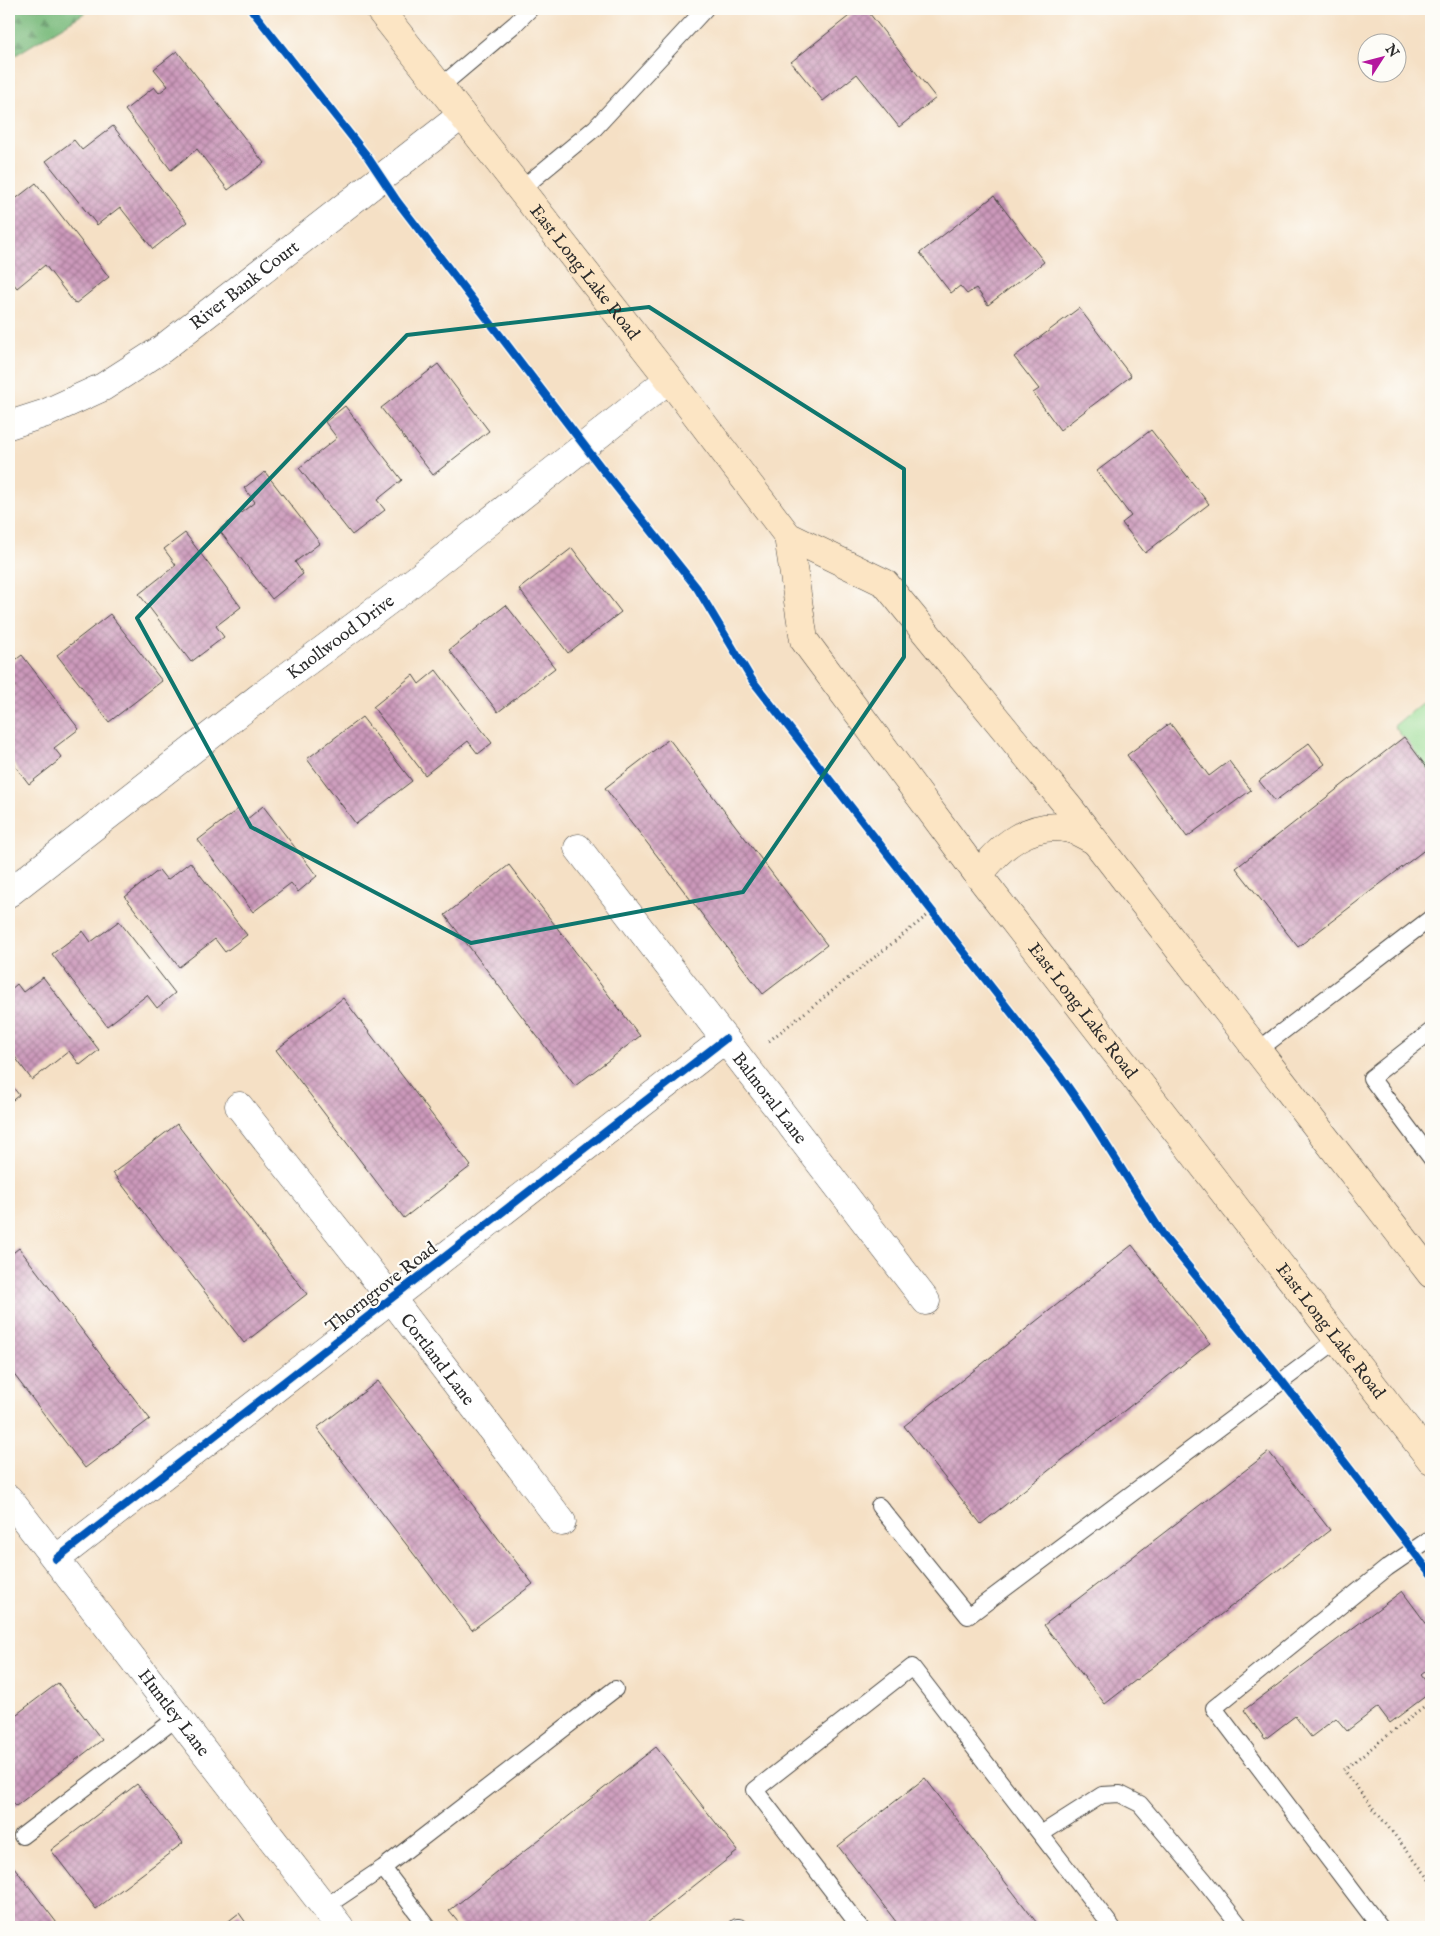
<svg xmlns="http://www.w3.org/2000/svg" width="1440" height="1936" font-family="'IM FELL English',serif">
  <style>
    .forest { fill: url(#forest-firs); stroke: #527354 }
    .park { fill: #98db93; stroke: #62835f }
    .building { fill: url(#building-cross-hatch) }
    .lines { fill: none; stroke-linecap: round; stroke-linejoin: round }
    .lane-casing { stroke: #494642; stroke-width: 18 }
    .street-casing { stroke: #494642; stroke-width: 29 }
    .secondary-casing { stroke: #494642; stroke-width: 29 }
    .path { stroke: #494642; stroke-width: 3; stroke-dasharray: 1 4; stroke-linecap: butt }
    .lane { stroke: #fff; stroke-width: 16 }
    .street { stroke: #fff; stroke-width: 28 }
    .secondary { stroke: #fce5c4; stroke-width: 28 }
    .cycleway-casing { stroke: #fdfcf7; stroke-width: 11 }
    .cycleway { stroke: #0057b8; stroke-width: 8 }
    .marked { fill: none; stroke: #0f766e; stroke-width: 4; stroke-linejoin: round }
    .labels { text-anchor: middle; stroke-width: 4.5; stroke-linejoin: round; paint-order: stroke }
    .street-label { font-size: 18px; fill: #2b2b2b; stroke: #fdfcf7 }
  </style>
  <defs>
    <pattern id="forest-firs" width="22" height="20" patternUnits="userSpaceOnUse" patternTransform="scale(1.25)"><rect width="22" height="20" fill="#7abb7d"/><path d="M5 1l3.5 6h-7zM16 11l3.5 6h-7z" fill="#649867"/></pattern>
    <pattern id="building-cross-hatch" width="8" height="8" patternUnits="userSpaceOnUse" patternTransform="scale(1.25)"><rect width="8" height="8" fill="#c9b"/><path d="M0 0l8 8M0 8l8-8" fill="none" stroke="#a67d98"/></pattern>
  </defs>
  <rect width="100%" height="100%" fill="#fdfcf7"/>
  <filter id="ink" filterUnits="userSpaceOnUse"><feTurbulence type="fractalNoise" baseFrequency=".02" numOctaves="2"/><feDisplacementMap in="SourceGraphic" scale="10" xChannelSelector="R" yChannelSelector="G"/><feConvolveMatrix kernelMatrix="1 2 1 2 8 2 1 2 1" color-interpolation-filters="sRGB"/></filter>
  <filter id="wash" filterUnits="userSpaceOnUse"><feTurbulence type="fractalNoise" baseFrequency=".0096" numOctaves="4" result="noise"/><feDisplacementMap in="SourceGraphic" scale="20" xChannelSelector="R" yChannelSelector="G"/><feGaussianBlur stdDeviation="1.12" result="paint"/><feColorMatrix in="noise" values="0 0 0 0 0 0 0 0 0 0 0 0 0 0 0 0 0 1.4 0 .05"/><feComposite in="paint" operator="in"/></filter>
  <g filter="url(#wash)">
    <rect width="100%" height="100%" fill="#f5e0c5"/>
    <path class="forest" d="M9,9H91L9,59Z"/>
    <path class="park" d="M1431,695V773L1394,726Z"/>
    <g id="blocks">
      <path class="building" d="M858,9H866L936,98L899,127L857,74L823,101L791,62Z
        M177,51L264,163L228,190L197,149L171,170L125,110L154,87L159,93L168,86L154,69Z
        M113,126L187,222L153,249L120,207L97,225L46,161L74,140L82,150Z
        M36,183L109,277L75,304L45,265L17,288L9,278V204Z
        M994,196L1044,262L988,305L976,288L967,294L960,286L951,293L920,253Z
        M1079,308L1131,376L1060,430L1033,393L1039,389L1014,357Z
        M438,364L489,431L433,475L381,408Z
        M345,406L402,480L377,500L385,510L352,535L299,468L337,438L325,422Z
        M1151,430L1209,504L1145,553L1122,523L1131,516L1097,471Z
        M265,472L320,543L295,562L303,574L272,599L219,530L255,502L244,488Z
        M185,533L241,607L216,626L224,637L191,662L139,594L176,565L164,549Z
        M572,548L621,612L568,653L519,589Z
        M506,605L555,668L498,712L449,650Z
        M110,614L162,681L109,722L57,655Z
        M22,655L79,729L54,748L62,758L29,784L9,758V691L15,686L9,679V665Z
        M436,670L492,743L478,754L468,741L425,775L373,707L413,675L419,684Z
        M362,717L412,781L356,824L307,759Z
        M1170,723L1209,776L1229,761L1251,790L1187,837L1127,755Z
        M1404,737L1431,773V845L1298,947L1236,868Z
        M669,739L827,945L763,994L605,788Z
        M1309,743L1325,764L1275,801L1259,781Z
        M263,806L317,876L298,892L291,883L253,912L198,840L238,809L246,820Z
        M190,862L247,935L225,952L215,939L179,967L125,897L159,870L167,880Z
        M509,865L640,1036L575,1086L445,915Z
        M119,921L175,993L157,1008L147,995L107,1026L52,954L83,931L91,942Z
        M43,977L99,1050L80,1065L69,1051L32,1080L9,1049V991L17,984L23,992Z
        M343,998L471,1166L404,1218L276,1050Z
        M9,1082L19,1095L9,1103Z
        M177,1124L307,1294L244,1343L113,1173Z
        M1132,1245L1210,1343L981,1524L904,1426Z
        M19,1248L150,1419L85,1468L9,1368V1256Z
        M378,1381L533,1584L472,1630L317,1428Z
        M1269,1452L1330,1530L1105,1704L1044,1625Z
        M1402,1591L1431,1630V1667L1421,1675L1431,1688V1692L1390,1723L1378,1707L1347,1731L1336,1718L1311,1737L1295,1716L1265,1739L1244,1710Z
        M58,1683L102,1740L16,1806L9,1796V1720Z
        M656,1747L738,1851L642,1927H462L449,1911Z
        M925,1778L1040,1927H900L838,1846Z
        M137,1784L183,1843L96,1909L51,1850Z
        M14,1867L60,1927H9V1871Z
        M239,1913L249,1927H221Z"/>
    </g>
  </g>
  <g filter="url(#ink)">
    <use href="#blocks" fill-opacity="0" stroke="#494642" stroke-width="1"/>
    <g class="lines">
      <defs>
        <path id="lane" d="M440,87L515,24L530,9
          M520,190L595,128L705,9
          M1431,1031L1371,1078L1431,1158
          M1257,1051L1431,918
          M879,1506L968,1616L1337,1340
          M1041,1834L1102,1795L1120,1794L1140,1804L1204,1880L1241,1927
          M22,1836L178,1717
          M383,1868L428,1927
          M325,1907L383,1868L615,1689
          M737,1927H739
          M860,1927L755,1790L912,1667L1112,1927
          M1380,1927L1214,1708L1387,1568L1431,1538"/>
        <g id="street">
          <path id="s1" d="M9,425L46,413L103,387L162,349L462,115"/>
          <path id="s2" d="M578,848L926,1301"/>
          <path id="s3" d="M9,893L261,696L403,590L669,379"/>
          <path id="s4" d="M239,1106L391,1298L562,1522"/>
          <path id="s5" d="M9,1499L340,1927"/>
          <path d="M56,1559L725,1039"/>
        </g>
        <g id="secondary">
          <path id="s6" d="M379,9L669,379L788,536L885,583L1071,810L1431,1274"/>
          <path id="s7" d="M788,536L804,640L979,876L1431,1460"/>
          <path d="M979,876C999,846 1031,820 1070,829C1078,831 1087,837 1095,841"/>
        </g>
      </defs>
      <use href="#lane" class="lane-casing"/>
      <use href="#street" class="street-casing"/>
      <use href="#secondary" class="secondary-casing"/>
      <path class="path" d="M769,1041L933,911
        M1431,1702L1343,1770L1431,1881"/>
      <use href="#lane" class="lane"/>
      <use href="#street" class="street"/>
      <use href="#secondary" class="secondary"/>
      <defs>
        <path id="cycleway" d="M251,9L367,156L397,201L603,470L697,588L752,680L1059,1074L1085,1111L1165,1238L1282,1381L1431,1574
          M56,1559L725,1039"/>
      </defs>
      <use href="#cycleway" class="cycleway-casing"/>
      <use href="#cycleway" class="cycleway"/>
    </g>
  </g>
  <path class="marked" d="M649,307L904,469V657L743,892L471,943L251,827L137,618L407,335Z"/>
  <g class="labels">
    <g class="street-label">
      <text dy="6" stroke="none"><textPath href="#s6" startOffset="334">East Long Lake Road</textPath></text>
      <text dy="6" stroke="none"><textPath href="#s1" startOffset="276">River Bank Court</textPath></text>
      <text dy="6" stroke="none"><textPath href="#s3" startOffset="419">Knollwood Drive</textPath></text>
      <text dy="6" stroke="none"><textPath href="#s7" startOffset="569">East Long Lake Road</textPath></text>
      <text dy="6" stroke="none"><textPath href="#s2" startOffset="315">Balmoral Lane</textPath></text>
      <text transform="translate(381 1287) rotate(-38)" y="6">Thorngrove Road</text>
      <text dy="6" stroke="none"><textPath href="#s7" startOffset="974">East Long Lake Road</textPath></text>
      <text dy="6" stroke="none"><textPath href="#s4" startOffset="322">Cortland Lane</textPath></text>
      <text dy="6" stroke="none"><textPath href="#s5" startOffset="270">Huntley Lane</textPath></text>
    </g>
  </g>
  <rect width="1440" height="1936" fill="none" stroke="#fdfcf7" stroke-width="30"/>
  <g transform="translate(1382 58) rotate(54)"><circle r="24" fill="#fdfcf7" stroke="#a9a8a5"/>
  <path d="M0-4L9 19L0 12L-9 19Z" fill="#b5179e"/>
  <text y="-8" font-size="14" font-weight="bold" text-anchor="middle" fill="#2b2b2b">N</text>
  </g>
</svg>
